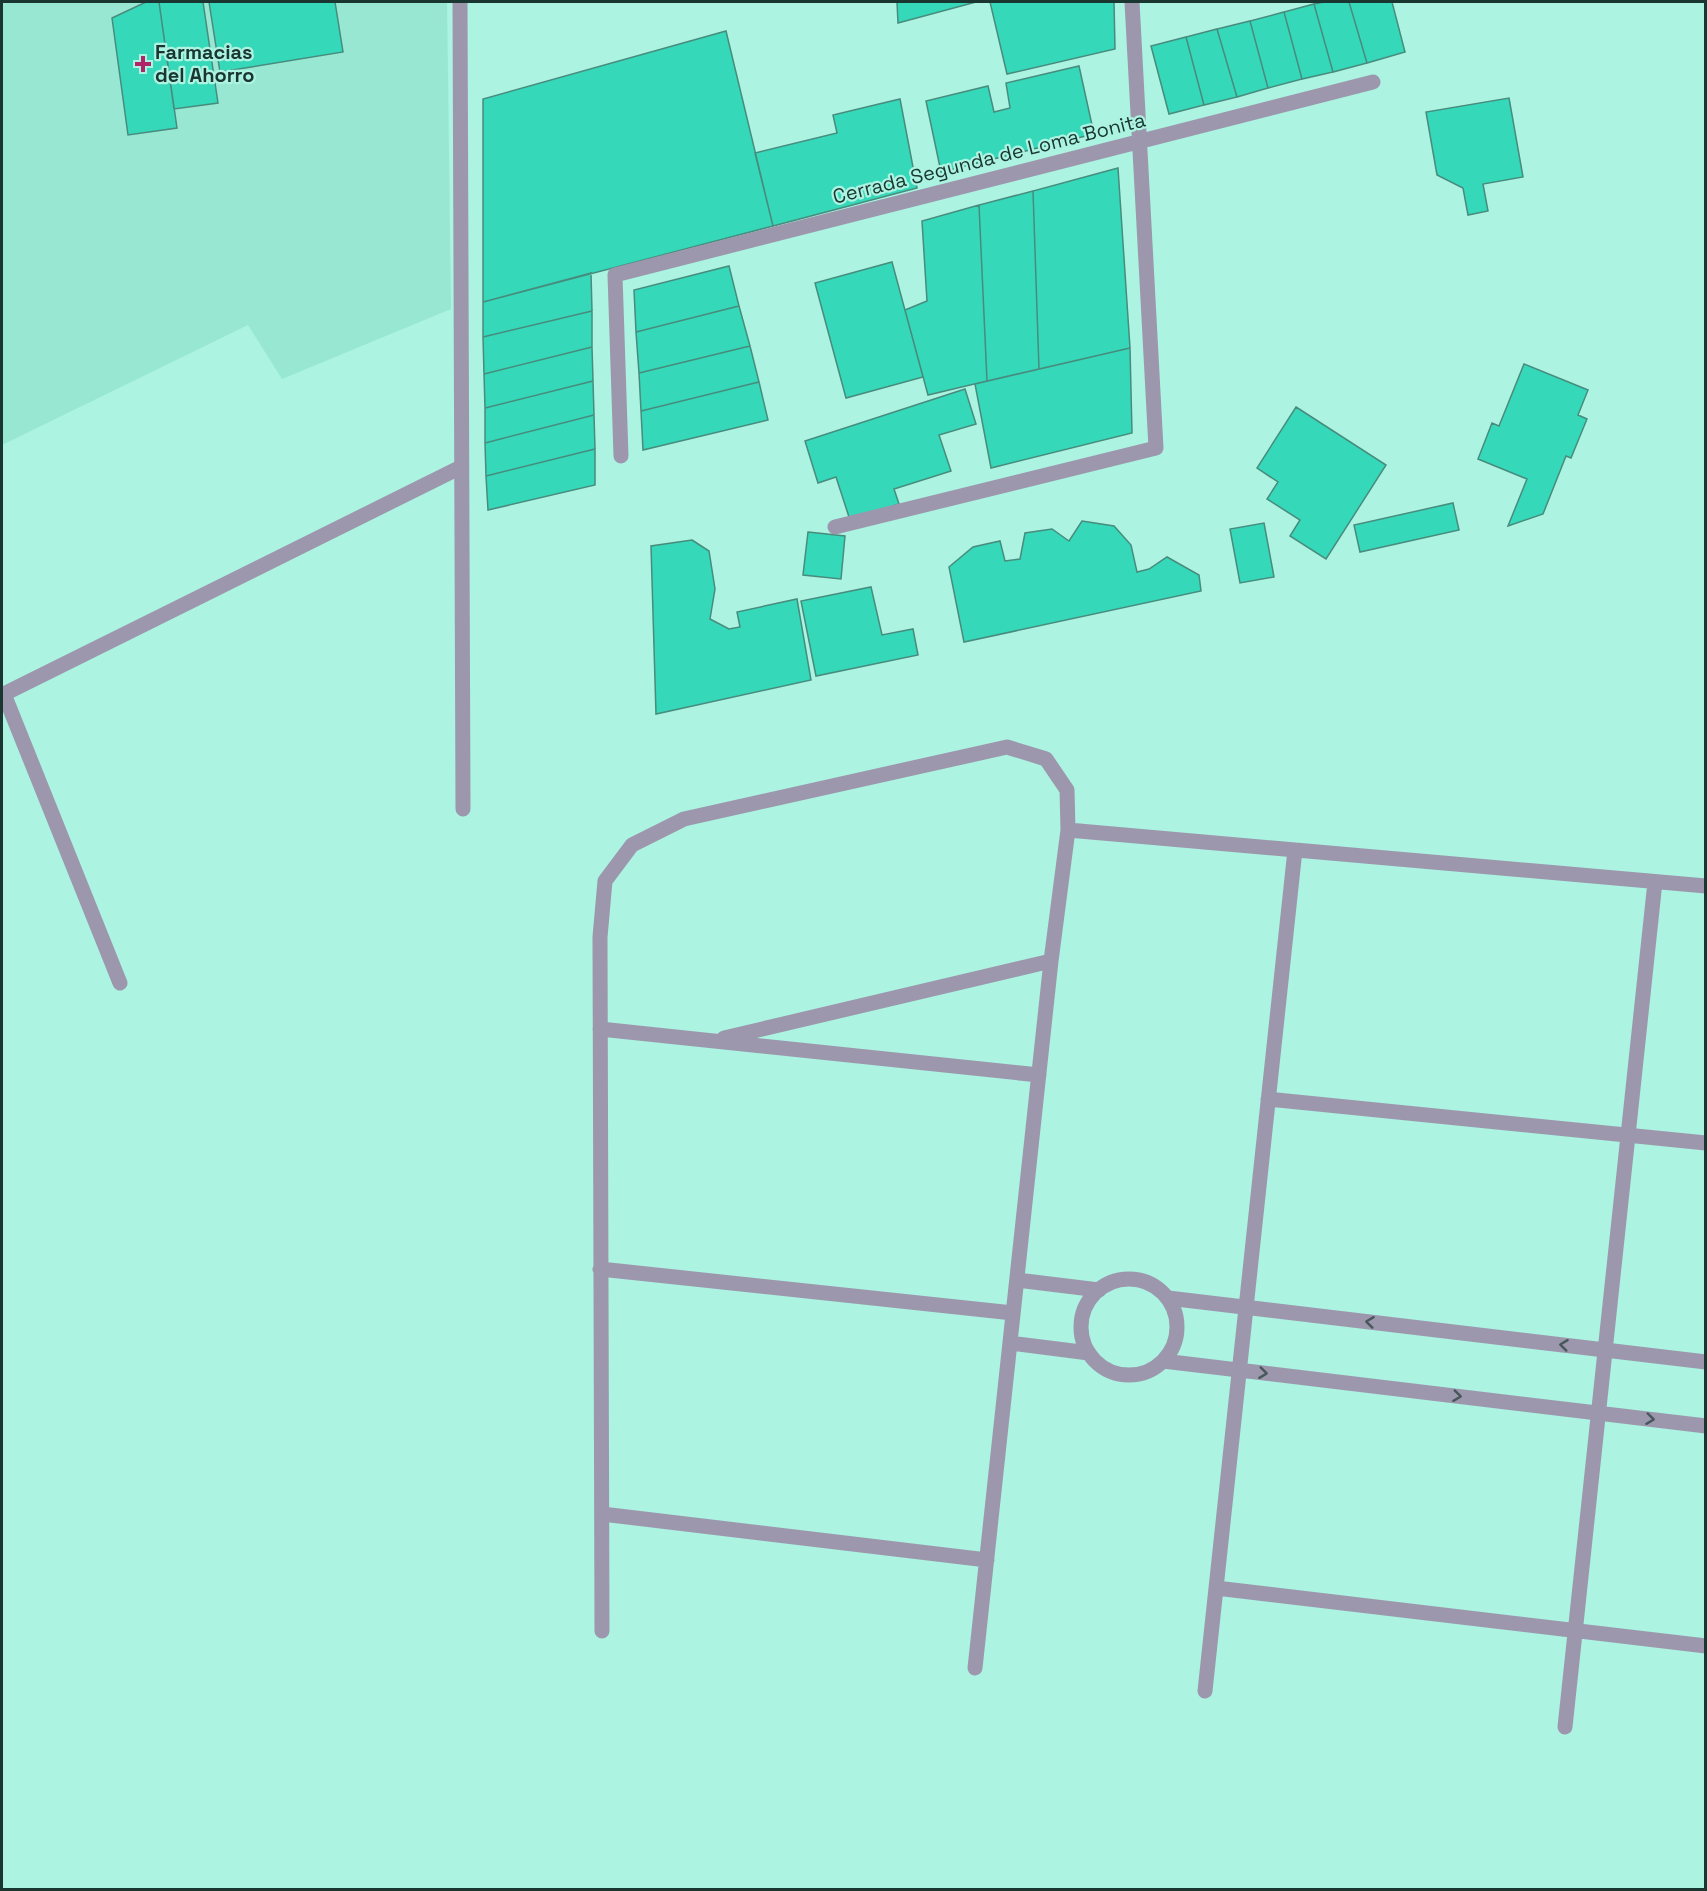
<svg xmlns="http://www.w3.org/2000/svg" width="1707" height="1891" font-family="'Space Grotesk',sans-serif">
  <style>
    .built { fill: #97e7d3 }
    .building { fill: #36d8ba; stroke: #478c7d; stroke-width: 1.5 }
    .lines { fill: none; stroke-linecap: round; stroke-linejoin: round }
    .street { stroke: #9d97ae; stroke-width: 15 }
    .oneway { stroke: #47585c }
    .poi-dot { fill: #af2567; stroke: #acf3e1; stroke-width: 2 }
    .labels { text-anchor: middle; stroke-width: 4.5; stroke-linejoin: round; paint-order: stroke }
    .poi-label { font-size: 20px; font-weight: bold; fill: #193630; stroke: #acf3e1; text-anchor: start }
    .street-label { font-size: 20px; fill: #193630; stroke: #acf3e1 }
  </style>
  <rect width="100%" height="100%" fill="#acf3e1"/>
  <path class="built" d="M2,2H447L451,309L282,379L248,325L2,445Z"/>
  <path class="building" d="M146,2H159L177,128L128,135L112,18Z
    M159,2H203L218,103L174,109Z
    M209,2H335L343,52L220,72Z
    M897,2H976L898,23Z
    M990,2H1114L1115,49L1007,74Z
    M1324,2H1349L1367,63L1333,72L1314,4Z
    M1349,2H1392L1405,52L1367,63Z
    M1314,4L1333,72L1302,79L1284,12Z
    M1284,12L1302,79L1268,88L1250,21Z
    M1250,21L1268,88L1237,97L1217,29Z
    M1217,29L1237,97L1204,105L1186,37Z
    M726,31L773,226L483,302V99Z
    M1186,37L1204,105L1169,114L1151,46Z
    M1079,66L1094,134L941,172L926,101L988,86L994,112L1010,108L1006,83Z
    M1509,98L1523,177L1483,184L1488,211L1468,215L1463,188L1437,175L1426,112Z
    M900,99L917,188L773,226L755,153L837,133L833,115Z
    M1118,168L1130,348L1039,369L1033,191Z
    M1033,191L1039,369L987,381L979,205Z
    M979,205L987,381L928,395L905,310L927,301L922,221Z
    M892,262L923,377L846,398L815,283Z
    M729,266L739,306L636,332L634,290Z
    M591,273L592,311L483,337V302Z
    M739,306L750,346L639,373L636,332Z
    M592,311V347L484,374L483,337Z
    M750,346L759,382L641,411L639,373Z
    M592,347L593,381L485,408L484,374Z
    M1130,348L1132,433L991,468L975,384Z
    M1524,364L1588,390L1578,415L1587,419L1571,458L1566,456L1543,514L1508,526L1527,479L1478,459L1492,423L1499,426Z
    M593,381L594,415L485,443V408Z
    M759,382L768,420L643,450L641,411Z
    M965,389L976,424L939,435L951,471L894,489L899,504L850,520L836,477L818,483L805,441Z
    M1296,407L1386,465L1326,559L1290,536L1300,520L1267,499L1278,482L1257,468Z
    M594,415L595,449L486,476L485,443Z
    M595,449V485L488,510L486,476Z
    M1453,503L1459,530L1360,552L1354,525Z
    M1082,521L1114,526L1131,545L1137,572L1149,569L1167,557L1199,575L1201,591L964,642L949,567L973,547L1000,541L1005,561L1020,559L1025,533L1052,529L1069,541Z
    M1264,523L1274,577L1240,583L1230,529Z
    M808,532L845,536L841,579L803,575Z
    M692,540L709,551L715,589L710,619L729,629L740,627L737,612L797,599L811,680L656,714L651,546Z
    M871,587L882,635L913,629L918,655L816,676L801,601Z"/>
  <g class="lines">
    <path class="street" d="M460,2L463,809
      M621,456L615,275L1373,82
      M835,527L1156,448L1132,2
      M4,694L120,983
      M2,695L461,467
      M1068,830L1706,886
      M600,1029L1039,1075
      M724,1038L1051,961
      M1268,1099L1706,1143
      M600,1269L1013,1313
      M1081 1327a48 48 0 1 1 96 0a48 48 0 1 1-96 0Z
      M1017,1280L1099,1290
      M1168,1298L1706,1362
      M1010,1343L1089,1353
      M1163,1361L1706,1426
      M602,1514L987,1560
      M1216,1588L1706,1646
      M602,1631L600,937L605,881L632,845L684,819L1007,747L1046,759L1067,790L1068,830L1051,961L975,1668
      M1205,1691L1295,850
      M1565,1727L1655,882"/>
  </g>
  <defs><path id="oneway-chevron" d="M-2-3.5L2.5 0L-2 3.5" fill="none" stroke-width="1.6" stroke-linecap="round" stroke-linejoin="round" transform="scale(1.5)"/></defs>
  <g class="oneway">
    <use href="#oneway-chevron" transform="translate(1370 1322) rotate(-173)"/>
    <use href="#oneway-chevron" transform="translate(1564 1345) rotate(-173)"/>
    <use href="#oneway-chevron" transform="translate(1263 1373) rotate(7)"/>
    <use href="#oneway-chevron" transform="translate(1457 1396) rotate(7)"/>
    <use href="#oneway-chevron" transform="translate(1650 1419) rotate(7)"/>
  </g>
  <path class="poi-dot" d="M140 55h6v6h6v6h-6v6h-6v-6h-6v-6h6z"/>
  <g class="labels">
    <g class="poi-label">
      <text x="155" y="59">Farmacias<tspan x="155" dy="23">del Ahorro</tspan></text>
    </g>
    <g class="street-label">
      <text transform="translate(989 158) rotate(-14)" y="7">Cerrada Segunda de Loma Bonita</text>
    </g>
  </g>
  <rect width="1707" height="1891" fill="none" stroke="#193630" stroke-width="6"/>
</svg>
